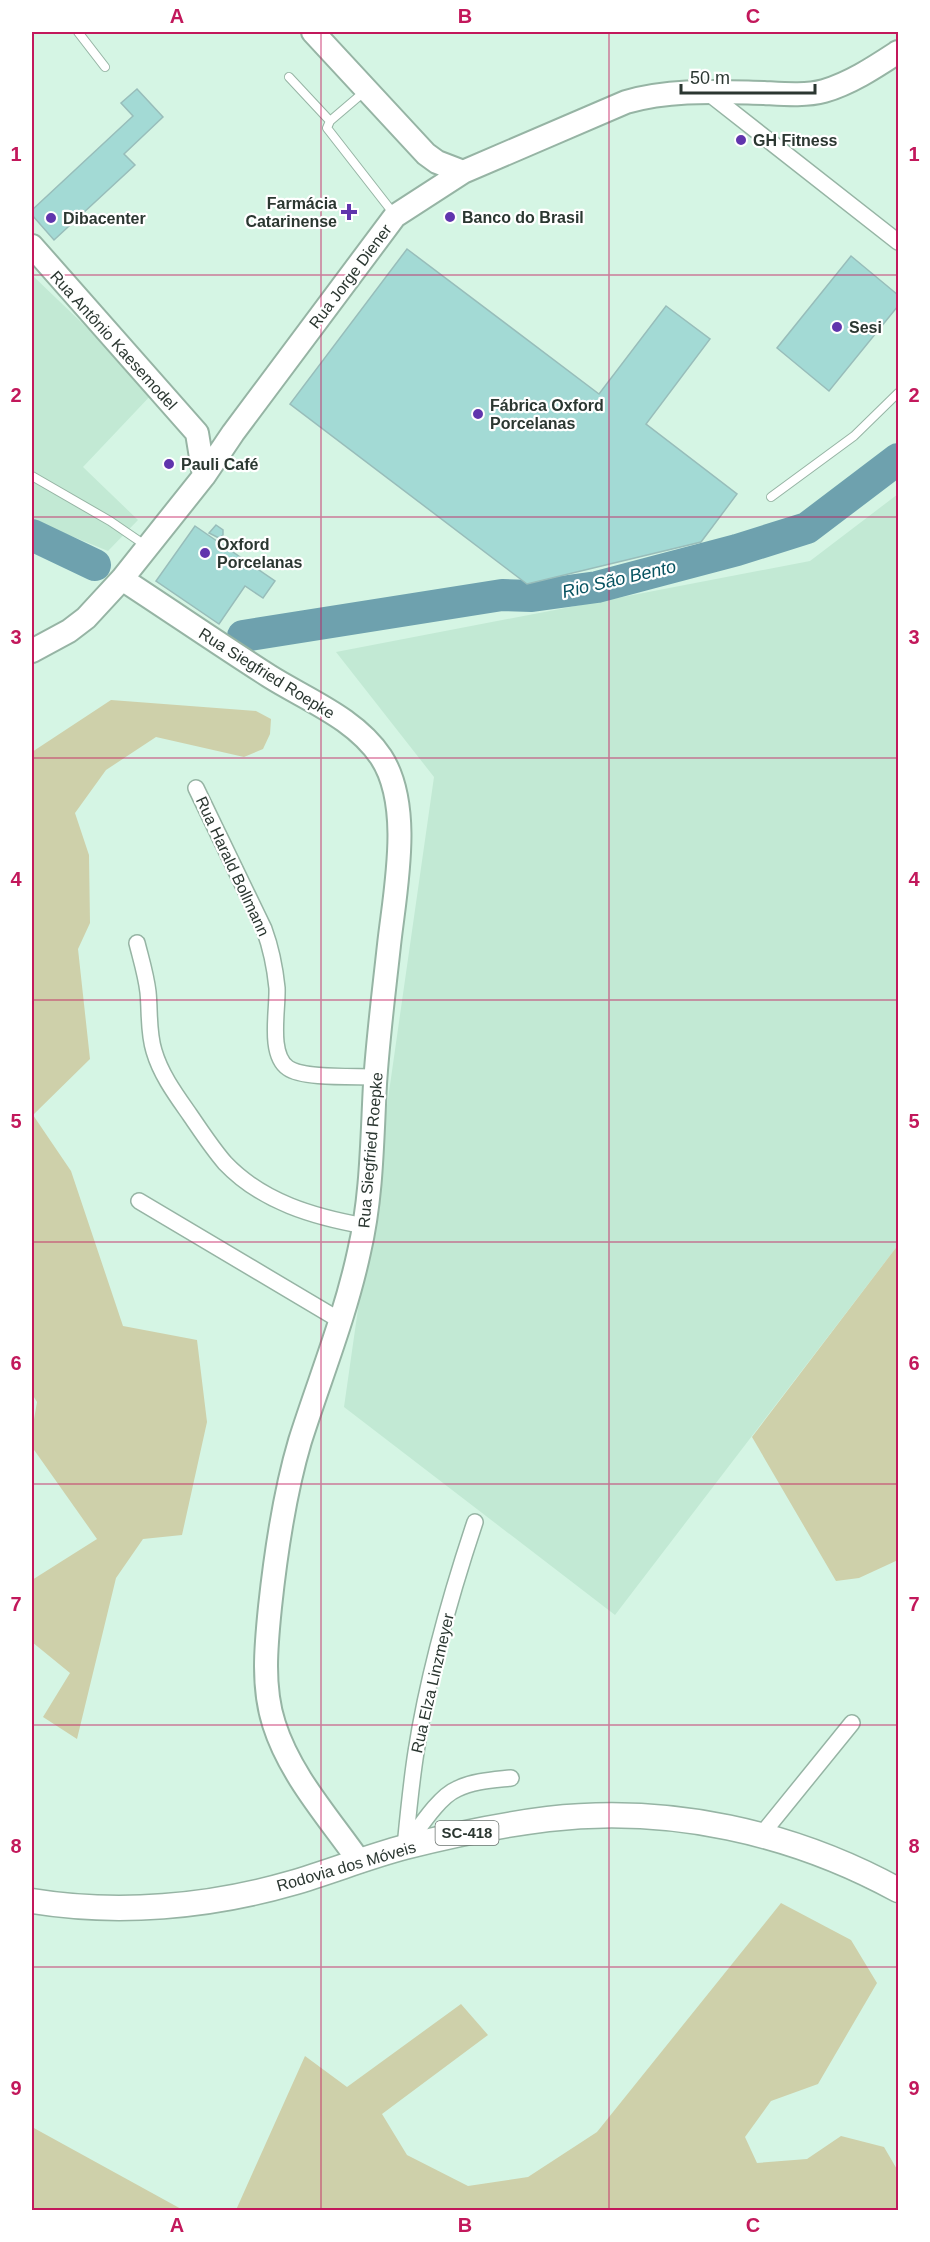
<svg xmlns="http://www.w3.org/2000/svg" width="930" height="2242" font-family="Helvetica,sans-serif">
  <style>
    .built { fill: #c2e9d4 }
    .green { fill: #ced0aa }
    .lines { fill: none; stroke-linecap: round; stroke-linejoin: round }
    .river { stroke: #6ea1ae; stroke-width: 32 }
    .building { fill: #a3dad5; stroke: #98bdba; stroke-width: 1.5 }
    .lane-casing { stroke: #96b4a4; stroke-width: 10 }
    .street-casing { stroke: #96b4a4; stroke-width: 18 }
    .secondary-casing { stroke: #96b4a4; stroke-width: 26 }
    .primary-casing { stroke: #96b4a4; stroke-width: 27 }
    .lane { stroke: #fff; stroke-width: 8 }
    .street { stroke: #fff; stroke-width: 15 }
    .secondary { stroke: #fff; stroke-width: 22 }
    .primary { stroke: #fff; stroke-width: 24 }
    .grid { fill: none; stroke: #c2185b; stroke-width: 1.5; stroke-opacity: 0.55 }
    .poi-dot { fill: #6035ad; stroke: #fff; stroke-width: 2 }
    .labels { text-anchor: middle; stroke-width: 4.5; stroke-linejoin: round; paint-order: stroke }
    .shield { fill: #fff; stroke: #6b736f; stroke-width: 1.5 }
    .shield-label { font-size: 15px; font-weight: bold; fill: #2b3731 }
    .poi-label { font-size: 16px; font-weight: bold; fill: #2b3731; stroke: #fff; text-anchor: start }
    .street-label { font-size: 16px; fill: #2b3731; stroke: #fff }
    .water-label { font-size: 18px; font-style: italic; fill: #075361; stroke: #fff }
    .neatline { fill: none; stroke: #c2185b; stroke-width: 2 }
    .grid-label { font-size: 20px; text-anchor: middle; font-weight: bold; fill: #c2185b }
  </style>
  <rect width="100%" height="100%" fill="#d5f5e4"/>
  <path class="built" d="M32,275L154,392L83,467L138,520L108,551L32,520Z
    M898,494V1245L615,1615L344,1407L434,777L336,652L810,561Z"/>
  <path class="green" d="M111,700L256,711L271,719L270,734L263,749L244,757L156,737L106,770L75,813L89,855L90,923L78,949L90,1059L33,1115L71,1171L123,1326L197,1340L207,1422L182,1535L143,1539L116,1578L77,1739L43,1717L70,1673L32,1642V1580L97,1539L32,1447V1431L37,1402L32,1394V752Z
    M898,1245V1560L859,1578L836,1581L752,1437Z
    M781,1903L851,1940L877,1983L818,2084L771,2101L745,2137L757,2163L807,2159L841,2136L884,2147L898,2171V2210H236L305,2056L347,2087L461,2004L488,2035L382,2114L407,2155L468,2186L528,2177L597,2132Z
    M32,2127L183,2210H32Z"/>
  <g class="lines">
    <path class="river" d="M32,535L95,565
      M243,636L502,595L532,596L597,587L737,550L807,528L898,459"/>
  </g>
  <path class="building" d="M137,89L163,117L124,154L135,165L54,240L32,215V210L133,116L121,103Z
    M407,249L599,394L666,306L710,339L646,424L737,494L701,542L527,584L290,404Z
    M851,256L898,295V306L829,391L777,348Z
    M216,525L223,530V535L219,538L209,533Z
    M195,526L275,581L263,598L245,586L219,624L156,581Z"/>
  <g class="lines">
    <defs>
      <path id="lane" d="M78,32L105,67
        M289,77L330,121
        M364,92L330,121L327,128L394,214
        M32,476L110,521L145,545
        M771,497L854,436L898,393"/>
      <path id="street" d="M707,92L898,242
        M196,788L264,929C271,948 275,968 277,988C278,1010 268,1054 288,1068C303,1079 356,1076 376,1077
        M137,943C141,959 146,975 148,992C150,1012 148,1032 154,1051C161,1075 176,1095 190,1115C201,1131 212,1148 225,1163C262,1202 314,1217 365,1226
        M139,1201L341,1321
        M762,1834L852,1723
        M405,1847C408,1816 411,1784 416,1752C428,1674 450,1597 475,1522
        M405,1847C418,1830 438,1797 457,1789C473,1781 493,1780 511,1778"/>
      <path id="secondary" d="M313,32L426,154L437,162L463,172
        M32,246L197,433L204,476
        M122,579C171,611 219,644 269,676C307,700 355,718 381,757C413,806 395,890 389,945C384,991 378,1037 375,1084C372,1140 372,1197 359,1252C345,1317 320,1378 300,1441C284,1495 276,1551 270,1607C266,1646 262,1687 274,1724C290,1775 329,1818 359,1861
        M32,651L69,631L86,618L122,579L204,476L233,433L395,216L463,172L626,102C672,89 717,92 764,93C783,94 806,96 824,91C851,83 875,67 898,52"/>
      <path id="primary" d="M32,1901C118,1915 209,1907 292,1883C330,1872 367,1857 405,1847C452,1835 500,1825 548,1819C669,1805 792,1832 898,1890"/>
    </defs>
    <use href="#lane" class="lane-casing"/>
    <use href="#street" class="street-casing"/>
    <use href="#secondary" class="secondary-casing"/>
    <use href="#primary" class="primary-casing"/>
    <use href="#lane" class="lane"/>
    <use href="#street" class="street"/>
    <use href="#secondary" class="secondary"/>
    <use href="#primary" class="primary"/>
  </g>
  <path class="grid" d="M321,32V2210M609,32V2210M32,275H898M32,517H898M32,758H898M32,1000H898M32,1242H898M32,1484H898M32,1725H898M32,1967H898"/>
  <g class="poi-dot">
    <circle cx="741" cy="140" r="6"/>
    <path d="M346 203h6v6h6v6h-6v6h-6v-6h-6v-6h6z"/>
    <circle cx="450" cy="217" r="6"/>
    <circle cx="51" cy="218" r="6"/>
    <circle cx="837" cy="327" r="6"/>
    <circle cx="478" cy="414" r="6"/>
    <circle cx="169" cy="464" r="6"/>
    <circle cx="205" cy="553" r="6"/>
  </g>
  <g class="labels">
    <rect class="shield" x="435.5" y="1821" width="63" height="24" rx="4.5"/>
    <g class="shield-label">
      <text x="467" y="1838">SC-418</text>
    </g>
    <g class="poi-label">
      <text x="753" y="146">GH Fitness</text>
      <text x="337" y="209" text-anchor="end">Farmácia<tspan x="337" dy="18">Catarinense</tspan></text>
      <text x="462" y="223">Banco do Brasil</text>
      <text x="63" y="224">Dibacenter</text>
      <text x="849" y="333">Sesi</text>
      <text x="490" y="411">Fábrica Oxford<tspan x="490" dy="18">Porcelanas</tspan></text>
      <text x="181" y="470">Pauli Café</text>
      <text x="217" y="550">Oxford<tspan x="217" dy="18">Porcelanas</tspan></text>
    </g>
    <g class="street-label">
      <text transform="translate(350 276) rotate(-53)" y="6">Rua Jorge Diener</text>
      <text transform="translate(114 340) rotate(48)" y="6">Rua Antônio Kaesemodel</text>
      <text transform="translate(267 673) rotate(32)" y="6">Rua Siegfried Roepke</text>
      <text transform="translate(233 866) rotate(65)" y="6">Rua Harald Bollmann</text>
      <text transform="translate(370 1150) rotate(-85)" y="6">Rua Siegfried Roepke</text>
      <text transform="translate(432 1683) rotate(-77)" y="6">Rua Elza Linzmeyer</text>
      <text transform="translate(346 1866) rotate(-16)" y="6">Rodovia dos Móveis</text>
    </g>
    <g class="water-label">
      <text transform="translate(619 579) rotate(-13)" y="6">Rio São Bento</text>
    </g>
  </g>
  <rect width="930" height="2242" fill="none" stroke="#ffffff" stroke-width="66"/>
  <path d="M681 84v9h134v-9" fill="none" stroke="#2b3731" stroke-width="3"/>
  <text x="690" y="84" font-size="18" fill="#2b3731" stroke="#ffffff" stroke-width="4.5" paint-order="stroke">50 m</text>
  <rect x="33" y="33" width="864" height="2176" class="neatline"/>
  <g class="grid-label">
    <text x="177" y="23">A</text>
    <text x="465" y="23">B</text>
    <text x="753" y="23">C</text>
    <text x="16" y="161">1</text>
    <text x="914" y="161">1</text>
    <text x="16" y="402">2</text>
    <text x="914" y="402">2</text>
    <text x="16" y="644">3</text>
    <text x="914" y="644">3</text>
    <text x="16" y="886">4</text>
    <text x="914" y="886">4</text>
    <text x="16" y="1128">5</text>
    <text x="914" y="1128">5</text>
    <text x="16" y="1370">6</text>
    <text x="914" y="1370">6</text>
    <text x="16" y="1611">7</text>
    <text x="914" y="1611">7</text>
    <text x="16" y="1853">8</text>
    <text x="914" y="1853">8</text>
    <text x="16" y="2095">9</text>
    <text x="914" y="2095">9</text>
    <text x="177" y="2232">A</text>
    <text x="465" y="2232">B</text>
    <text x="753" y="2232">C</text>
  </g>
</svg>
